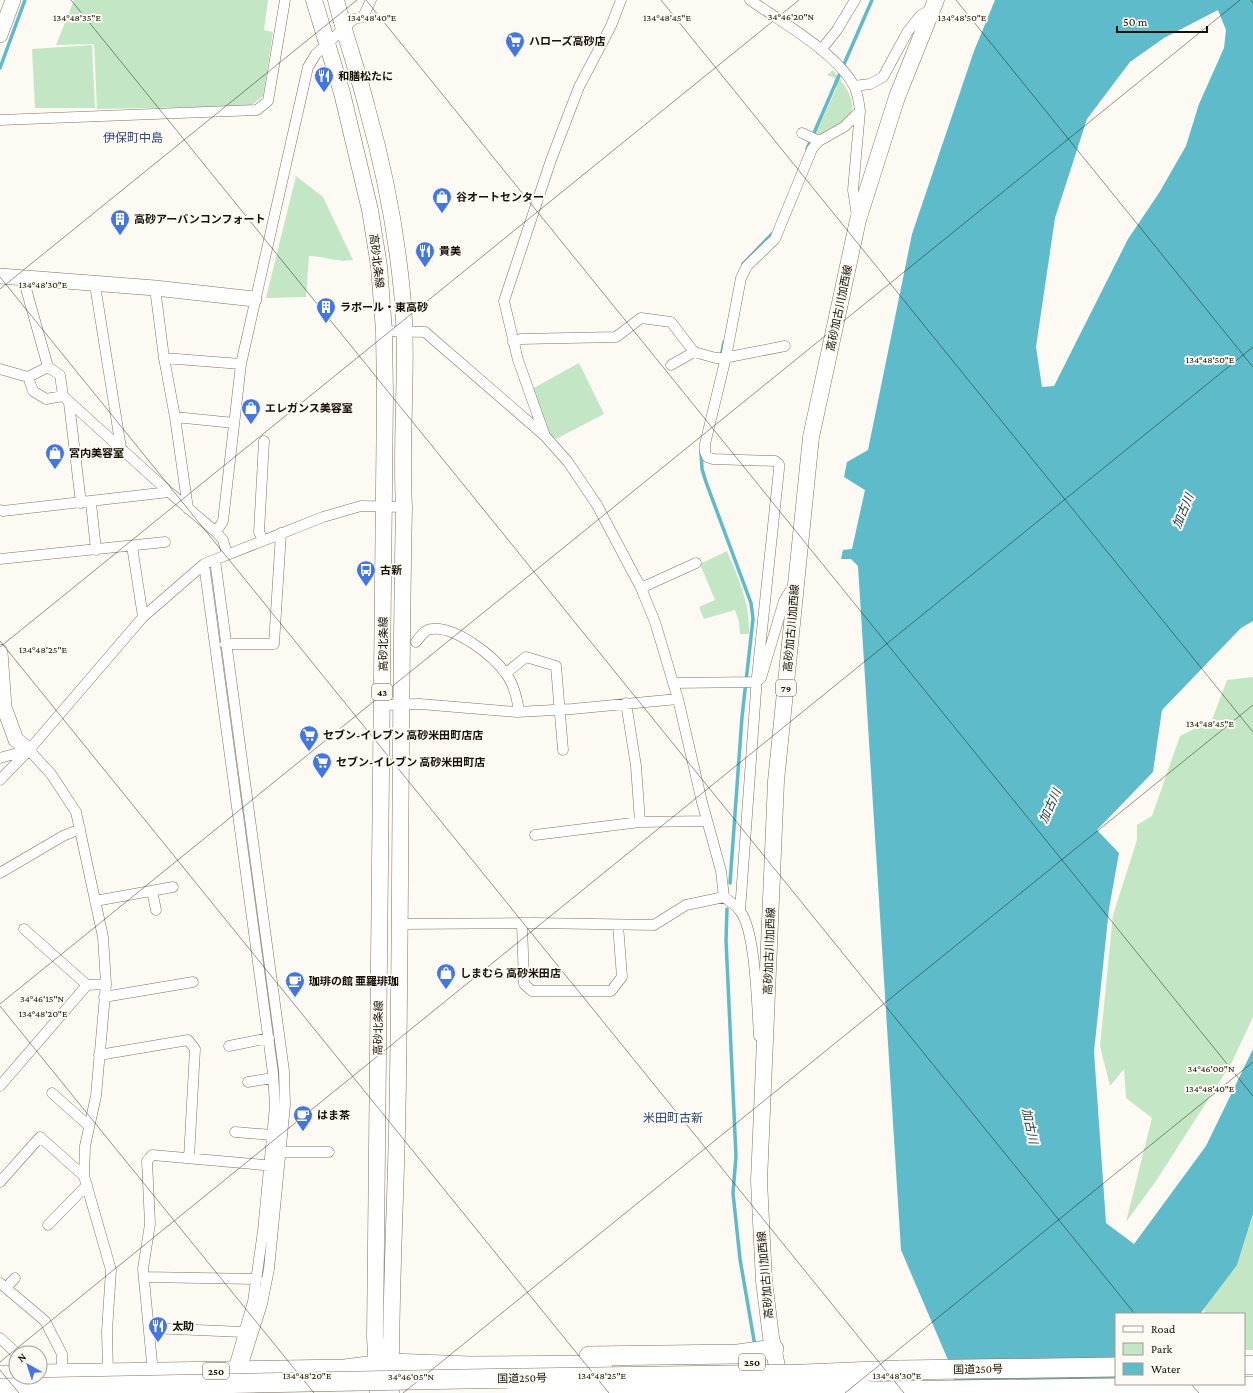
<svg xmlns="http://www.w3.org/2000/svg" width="1253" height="1393" font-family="'Crimson Pro','Noto Sans JP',serif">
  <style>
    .green { fill: #c3e7c5 }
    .water { fill: #5dbbca; fill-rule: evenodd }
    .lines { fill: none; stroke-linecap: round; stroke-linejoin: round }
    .stream { stroke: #5dbbca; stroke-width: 3.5 }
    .street-casing { stroke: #83735a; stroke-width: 11 }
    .secondary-casing { stroke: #83735a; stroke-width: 16 }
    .primary-casing { stroke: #83735a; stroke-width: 17 }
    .highway-casing { stroke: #83735a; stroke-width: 20 }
    .street { stroke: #fff; stroke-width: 10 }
    .secondary { stroke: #fff; stroke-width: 15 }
    .primary { stroke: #fff; stroke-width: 16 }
    .highway { stroke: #fff; stroke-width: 19 }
    .highway-bridge-casing { stroke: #83735a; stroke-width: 20; stroke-linecap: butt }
    .highway-bridge { stroke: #fff; stroke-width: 19 }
    .ticks { fill: none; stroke: #171107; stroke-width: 1; stroke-opacity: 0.45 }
    .labels { text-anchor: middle; stroke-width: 4; stroke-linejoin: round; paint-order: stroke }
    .shield { fill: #fdf9f3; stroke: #5c574e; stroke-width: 1 }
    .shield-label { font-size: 10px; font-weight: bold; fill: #171107 }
    .poi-label { font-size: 11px; font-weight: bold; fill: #171107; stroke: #fdf9f3; text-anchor: start }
    .street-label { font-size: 11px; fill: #171107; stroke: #fdf9f3 }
    .neighbourhood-label { font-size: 12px; fill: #2d4981; stroke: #fdf9f3 }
    .water-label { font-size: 12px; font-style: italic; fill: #123f45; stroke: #fdf9f3 }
    .ticks-label { font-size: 10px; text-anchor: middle; fill: #171107; stroke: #fdf9f3; stroke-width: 4; stroke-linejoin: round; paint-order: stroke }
  </style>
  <rect width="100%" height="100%" fill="#fdf9f3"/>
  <path class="green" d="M74,0H268L264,30L273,32L263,96L251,106L97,109L94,44L56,45Z
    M92,45L95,108H35L32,49Z
    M833,70C843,83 861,103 847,120C841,127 829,132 821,137L815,135L837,87L834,83L835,78L827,75Z
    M296,176L323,197L353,260C337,263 325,256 309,256L306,297L266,298Z
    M579,363L604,414L556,439L549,433L530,390Z
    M727,551C739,580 750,602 749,634H740L739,622L735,610L704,619L699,607L715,600L700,564Z
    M1253,677V1017L1231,1064L1156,1181L1126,1222L1152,1118L1126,1098L1124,1069L1110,1086L1100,1046L1113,915L1137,840V825L1152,816L1180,736L1212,720L1227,680Z
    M1253,1215V1350H1244V1314H1205L1204,1309L1238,1262Z"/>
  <path class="water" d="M995,0H1253V621L1241,628L1162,710L1153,772L1097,830L1119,853L1109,909L1094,1052L1106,1223L1134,1244L1206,1146L1253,1049V1214L1237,1265L1200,1314H1116V1384L956,1393L951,1367L901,1250L858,566L851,559H841L843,550L852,549L865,490L844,477L847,462L868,450L912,234L974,51ZM1218,10L1226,30L1224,48L1199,104L1186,146L1159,193L1128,239L1054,386L1042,387L1036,347L1055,218L1087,119L1130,62L1164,38Z"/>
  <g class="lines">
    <path class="stream" d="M0,68L25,0
      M807,149L872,0
      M743,264L773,233
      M721,357L724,342
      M701,452L702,469L706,482L751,603L753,619L742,717L730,883
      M727,909L726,940L736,1156L733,1193L740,1259L755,1346"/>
    <defs>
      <path id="street" d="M750,0C780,21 839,54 855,88C858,95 859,103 860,111L853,190L857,216
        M821,50L837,30L855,0
        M854,86L870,84L883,77L908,31L921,15L932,9
        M0,120L257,110L268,101L285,0
        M802,133L819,141L844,127L860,111
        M23,278L48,367
        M95,285L121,448
        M155,288L164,358L175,417L234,423
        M384,331L425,332L545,436L568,462L597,505L641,588L655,622L678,699L702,802L721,871L724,897C729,901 736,905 740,911C756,931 757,1008 759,1036
        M513,342L521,339L616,337L641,318L671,322L694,352
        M164,358L241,364
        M671,365L694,352L716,358H724L785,346
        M0,369L28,377L33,391L46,399L63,396L169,492L216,532L223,540L227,554
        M28,377L48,367L60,375L63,396
        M69,403L81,503
        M175,417L188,509
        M545,436L518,360L504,301L551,160L579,87L611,26L621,0
        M91,503L96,550
        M0,510L3,511L169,492
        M216,532L223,521L241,364L308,67L316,54L354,19L363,17L371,0
        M263,540L259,532L264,441
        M132,546L143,617
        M0,559L165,542
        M215,560L284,1071L285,1105L269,1269L262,1304L234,1393
        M204,564L273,1073L275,1106L263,1231L253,1302L232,1374
        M641,588L696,563
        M416,642C420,637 425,629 432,629C455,626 494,656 506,674C514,684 517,698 519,711
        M225,644H274L281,533
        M506,673L526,657L556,666L563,750
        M673,683L756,682L761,678L784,601L790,591L795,587
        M626,703L636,766L640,822
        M382,705L420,704L517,712L572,709L678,699
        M0,758L29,750L51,774L76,812L103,937L106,984L96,1096L85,1146L84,1176L111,1270L107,1331L108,1373
        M0,780L29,750L143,617L204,564L323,517L361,506L404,507
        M535,835L640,822L707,821
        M0,873L63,836L80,829
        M152,891L156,910
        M95,901L173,887
        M740,911L757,677L779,469V464L775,461L713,459L707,457L705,452V444L726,357L741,278L747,266L775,239L812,149L819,141
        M522,923L524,984L532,991H611L622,977L618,925
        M400,924L535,923L654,925L686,905L724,897
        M24,929L87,985
        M104,997L193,982
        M229,1046L269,1038
        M99,1055L188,1040L195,1049L189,1158
        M248,1082L273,1078
        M0,1086L87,985L106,984
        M52,1093L89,1126
        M235,1132L272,1135
        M280,1152H329
        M0,1182L40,1137L84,1176
        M48,1225L87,1185
        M144,1277L257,1279
        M0,1283L45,1321L62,1354V1374
        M6,1288L15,1278
        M149,1328L244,1332
        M0,1338L16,1353
        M153,1373L143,1269L150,1224L147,1161L152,1155L275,1166"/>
      <path id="secondary" d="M0,35L13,0
        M0,276L155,288L254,299
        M0,652L4,707L16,740L29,750"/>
      <path id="primary" d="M314,0L342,93L370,210L379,266L384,331L385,395L375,1337L378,1393
        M336,0C345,36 358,72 367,108C384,168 396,229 402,292C409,363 400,435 404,507C400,697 401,887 398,1077C397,1182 390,1288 391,1393
        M781,1386L771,1337L764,1281L759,1181L776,781L811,437L858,220L897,97L936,0"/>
      <path id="highway" d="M589,1356L738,1354L774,1349
        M1244,1365H1253
        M900,1370L1116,1367
        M40,1374L345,1369L391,1363L470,1366L603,1365
        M0,1375H16
        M859,1393L875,1391L1253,1386"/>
    </defs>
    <use href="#street" class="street-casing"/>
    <use href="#secondary" class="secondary-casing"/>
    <use href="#primary" class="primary-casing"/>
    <use href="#highway" class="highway-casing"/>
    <use href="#street" class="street"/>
    <use href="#secondary" class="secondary"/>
    <use href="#primary" class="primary"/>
    <use href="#highway" class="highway"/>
    <defs>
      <path id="highway-bridge" d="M0,1388L464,1379L804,1374L900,1370
        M516,1393L844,1389L875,1391"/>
    </defs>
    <use href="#highway-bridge" class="highway-bridge-casing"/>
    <use href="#highway-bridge" class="highway-bridge"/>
  </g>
  <path class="ticks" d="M71,0L1135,1314M366,0L1253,1096M661,0L1253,732M956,0L1253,367M1251,0L1253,3M0,277L904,1393M0,289L357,0M0,641L609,1393M0,647L799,0M0,1004L1240,0M0,1006L314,1393M0,1362L1253,347M0,1370L19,1393M1191,1384L1199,1393M403,1393L1253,705M845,1393L1253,1062"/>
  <defs>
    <symbol id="supermarket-pin" viewBox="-11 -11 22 30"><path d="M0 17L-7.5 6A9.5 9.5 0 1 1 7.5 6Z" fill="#4176e6" stroke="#fdf9f3"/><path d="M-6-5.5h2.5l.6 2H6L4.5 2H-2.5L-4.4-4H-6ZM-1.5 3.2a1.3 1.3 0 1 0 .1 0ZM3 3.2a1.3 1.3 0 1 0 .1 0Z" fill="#fff"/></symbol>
    <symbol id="restaurant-pin" viewBox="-11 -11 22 30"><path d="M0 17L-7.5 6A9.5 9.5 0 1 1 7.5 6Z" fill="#4176e6" stroke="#fdf9f3"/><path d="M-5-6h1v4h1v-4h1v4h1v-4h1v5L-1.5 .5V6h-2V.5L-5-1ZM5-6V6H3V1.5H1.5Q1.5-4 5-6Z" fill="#fff"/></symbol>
    <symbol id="shop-pin" viewBox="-11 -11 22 30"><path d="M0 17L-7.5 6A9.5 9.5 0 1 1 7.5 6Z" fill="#4176e6" stroke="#fdf9f3"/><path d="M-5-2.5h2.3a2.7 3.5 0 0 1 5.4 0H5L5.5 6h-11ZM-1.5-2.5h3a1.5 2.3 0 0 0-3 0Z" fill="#fff"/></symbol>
    <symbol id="building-pin" viewBox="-11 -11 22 30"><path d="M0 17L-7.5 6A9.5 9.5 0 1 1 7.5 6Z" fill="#4176e6" stroke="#fdf9f3"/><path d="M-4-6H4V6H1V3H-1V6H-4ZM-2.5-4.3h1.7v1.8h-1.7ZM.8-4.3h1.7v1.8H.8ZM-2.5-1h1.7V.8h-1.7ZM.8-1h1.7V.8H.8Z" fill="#fff"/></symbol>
    <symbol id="bus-pin" viewBox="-11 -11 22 30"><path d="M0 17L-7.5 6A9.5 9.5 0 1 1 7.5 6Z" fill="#4176e6" stroke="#fdf9f3"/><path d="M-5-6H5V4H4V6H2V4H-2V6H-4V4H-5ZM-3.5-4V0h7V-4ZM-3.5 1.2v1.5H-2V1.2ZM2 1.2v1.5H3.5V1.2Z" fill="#fff"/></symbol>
    <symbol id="cafe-pin" viewBox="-11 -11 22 30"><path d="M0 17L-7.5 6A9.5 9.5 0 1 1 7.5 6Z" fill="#4176e6" stroke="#fdf9f3"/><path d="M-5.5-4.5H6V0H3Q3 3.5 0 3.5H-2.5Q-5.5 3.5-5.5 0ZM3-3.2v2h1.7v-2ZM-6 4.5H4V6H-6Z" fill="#fff"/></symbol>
  </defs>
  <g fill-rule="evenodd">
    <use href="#supermarket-pin" x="504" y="30" width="22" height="30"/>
    <use href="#restaurant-pin" x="313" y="65" width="22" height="30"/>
    <use href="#shop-pin" x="431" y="186" width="22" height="30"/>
    <use href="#building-pin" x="109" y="208" width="22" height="30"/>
    <use href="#restaurant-pin" x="414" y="240" width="22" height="30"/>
    <use href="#building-pin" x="315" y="296" width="22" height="30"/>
    <use href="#shop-pin" x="240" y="397" width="22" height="30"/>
    <use href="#shop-pin" x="44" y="442" width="22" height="30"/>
    <use href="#bus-pin" x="355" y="559" width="22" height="30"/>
    <use href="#supermarket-pin" x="298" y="724" width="22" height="30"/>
    <use href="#supermarket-pin" x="311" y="751" width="22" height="30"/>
    <use href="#shop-pin" x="435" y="962" width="22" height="30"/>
    <use href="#cafe-pin" x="284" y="970" width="22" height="30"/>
    <use href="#cafe-pin" x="292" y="1104" width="22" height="30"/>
    <use href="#restaurant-pin" x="147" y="1315" width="22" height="30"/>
  </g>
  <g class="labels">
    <g class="shield">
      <rect x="776" y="680" width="20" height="16" rx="3"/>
      <rect x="372" y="684" width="20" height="16" rx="3"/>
      <rect x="739" y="1354" width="26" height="16" rx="3"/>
      <rect x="203" y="1363" width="26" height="16" rx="3"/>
    </g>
    <g class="shield-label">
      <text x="786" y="692">79</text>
      <text x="382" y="696">43</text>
      <text x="752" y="1366">250</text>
      <text x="216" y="1375">250</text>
    </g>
    <g class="poi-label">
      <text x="529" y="45">ハローズ高砂店</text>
      <text x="338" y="80">和膳松たに</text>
      <text x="456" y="201">谷オートセンター</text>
      <text x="134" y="223">高砂アーバンコンフォート</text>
      <text x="439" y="255">貴美</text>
      <text x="340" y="311">ラポール・東高砂</text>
      <text x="265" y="412">エレガンス美容室</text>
      <text x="69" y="457">宮内美容室</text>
      <text x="380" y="574">古新</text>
      <text x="323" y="739">セブン-イレブン 高砂米田町店店</text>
      <text x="336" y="766">セブン-イレブン 高砂米田町店</text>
      <text x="460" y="977">しまむら 高砂米田店</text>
      <text x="309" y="985">珈琲の館 亜羅琲珈</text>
      <text x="317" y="1119">はま茶</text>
      <text x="172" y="1330">太助</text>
    </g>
    <g class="street-label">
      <text transform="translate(377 261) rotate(83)" y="4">高砂北条線</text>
      <text transform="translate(839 308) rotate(-78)" y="4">高砂加古川加西線</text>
      <text transform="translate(791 628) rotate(-85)" y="4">高砂加古川加西線</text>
      <text transform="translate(383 644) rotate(-90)" y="4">高砂北条線</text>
      <text transform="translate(769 951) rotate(-88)" y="4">高砂加古川加西線</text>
      <text transform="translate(378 1028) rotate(-89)" y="4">高砂北条線</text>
      <text transform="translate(765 1275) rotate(-95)" y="4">高砂加古川加西線</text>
      <text transform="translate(978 1369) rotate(-1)" y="4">国道250号</text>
      <text transform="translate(522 1378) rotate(-1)" y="4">国道250号</text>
    </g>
    <g class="neighbourhood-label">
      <text x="133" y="142">伊保町中島</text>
      <text x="673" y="1122">米田町古新</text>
    </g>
    <g class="water-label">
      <text transform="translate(1183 511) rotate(-67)" y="4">加古川</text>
      <text transform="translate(1050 806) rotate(-66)" y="4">加古川</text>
      <text transform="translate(1030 1126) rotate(78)" y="4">加古川</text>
    </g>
  </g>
  <g class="ticks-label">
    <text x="791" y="20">34°46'20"N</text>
    <text x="77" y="21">134°48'35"E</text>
    <text x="372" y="21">134°48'40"E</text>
    <text x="667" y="21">134°48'45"E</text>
    <text x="962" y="21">134°48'50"E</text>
    <text x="43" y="288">134°48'30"E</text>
    <text x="1210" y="363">134°48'50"E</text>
    <text x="43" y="653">134°48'25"E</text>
    <text x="1210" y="727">134°48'45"E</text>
    <text x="42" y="1002">34°46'15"N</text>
    <text x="43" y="1017">134°48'20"E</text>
    <text x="1211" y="1072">34°46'00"N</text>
    <text x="1210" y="1092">134°48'40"E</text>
    <text x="307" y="1379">134°48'20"E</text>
    <text x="602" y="1379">134°48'25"E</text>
    <text x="897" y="1379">134°48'30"E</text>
    <text x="411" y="1380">34°46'05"N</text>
  </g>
  <rect x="1115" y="1313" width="130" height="72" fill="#fdf9f3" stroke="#a19c95"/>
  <rect x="1123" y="1326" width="20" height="6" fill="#ffffff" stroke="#a19c95"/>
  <text x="1151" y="1333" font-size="12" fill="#171107">Road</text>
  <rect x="1123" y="1343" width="20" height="12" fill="#c3e7c5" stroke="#a19c95"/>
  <text x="1151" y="1353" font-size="12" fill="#171107">Park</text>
  <rect x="1123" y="1363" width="20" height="12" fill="#5dbbca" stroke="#a19c95"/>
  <text x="1151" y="1373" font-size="12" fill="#171107">Water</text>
  <g transform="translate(28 1365) rotate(321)"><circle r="19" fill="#fdf9f3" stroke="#a19c95"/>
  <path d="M0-3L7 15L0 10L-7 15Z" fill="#4176e6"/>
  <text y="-6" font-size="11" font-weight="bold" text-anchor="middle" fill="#171107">N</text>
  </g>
  <path d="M1117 26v6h90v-6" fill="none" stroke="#171107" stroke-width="2"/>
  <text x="1123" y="26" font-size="12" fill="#171107" stroke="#fdf9f3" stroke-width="3" paint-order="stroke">50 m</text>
</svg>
